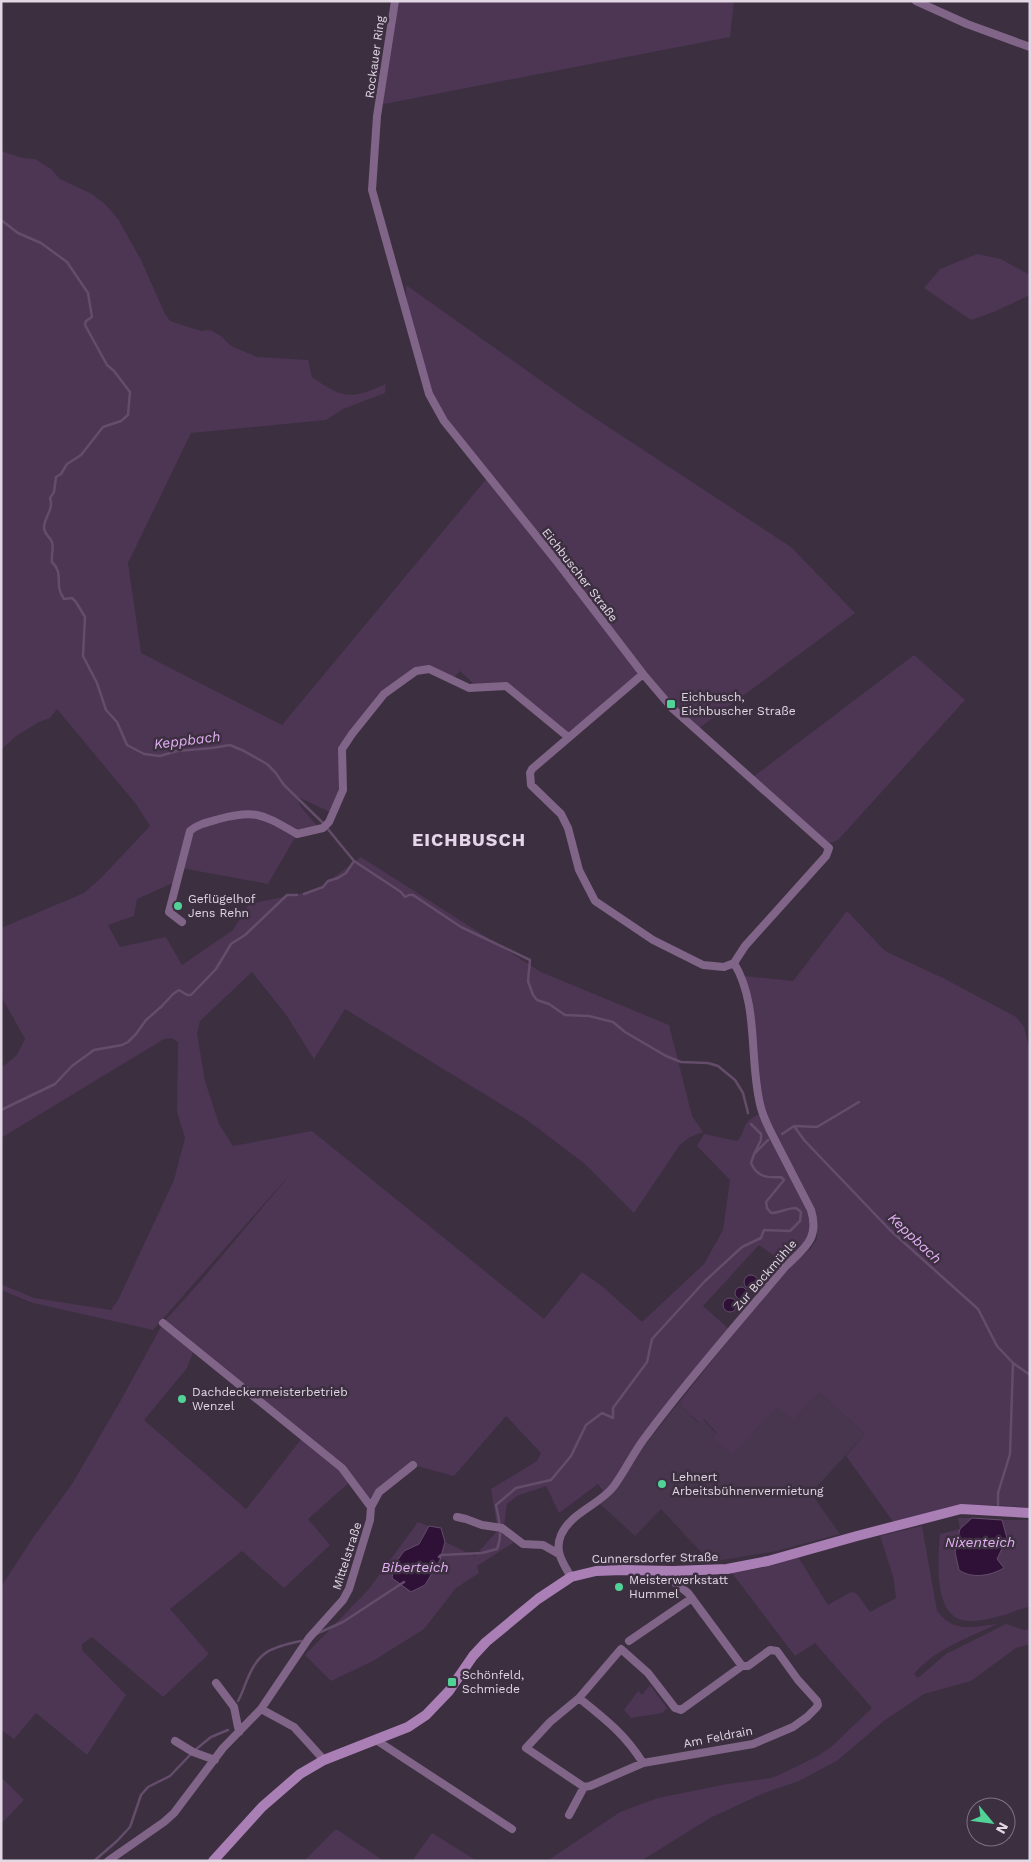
<svg xmlns="http://www.w3.org/2000/svg" width="1031" height="1862" font-family="'Work Sans',sans-serif">
  <style>
    .built { fill: #47364d }
    .green { fill: #4d3554; fill-rule: evenodd }
    .water { fill: #2f1137; stroke: #644d6b }
    .lines { fill: none; stroke-linecap: round; stroke-linejoin: round }
    .stream { stroke: #644d6b; stroke-width: 2.5 }
    .street { stroke: #806588; stroke-width: 8 }
    .secondary { stroke: #aa7fb6; stroke-width: 10 }
    .poi-dot { fill: #51d398; stroke: #3c2f40; stroke-width: 2 }
    .labels { text-anchor: middle; stroke-width: 5; stroke-linejoin: round; paint-order: stroke }
    .street-label { font-size: 12px; fill: #e1d8e4; stroke: #3c2f40 }
    .poi-label { font-size: 12px; fill: #e1d8e4; stroke: #3c2f40; text-anchor: start }
    .water-label { font-size: 14px; font-style: italic; fill: #e4b0f4; stroke: #3c2f40 }
    .district-label { font-size: 18px; font-weight: bold; letter-spacing: 1px; fill: #e6d5eb; stroke: #3c2f40 }
  </style>
  <rect width="100%" height="100%" fill="#3c2f40"/>
  <path class="built" d="M819,1392L865,1434L811,1493L840,1534L777,1551L710,1562L661,1509L635,1536L600,1504L620,1485L641,1450L680,1401L682,1407L699,1423L703,1419L717,1434L714,1437L777,1407Z"/>
  <path class="green" d="M398,1H734L730,37L379,105Z
    M1,151L23,158L35,159L51,169L60,179L92,194L106,205L118,219L141,260L165,314L170,321L182,325L201,331L210,330L221,336L231,346L257,357L308,360L312,377C344,400 351,399 386,384L385,393L343,409L326,420L191,433L128,563L141,653L282,725L488,477L429,394L407,317L406,285L581,409L791,547L855,613L698,729L670,702L647,675L568,737L506,686L469,688L473,683L460,671L450,681L429,669L416,671L384,694L343,749V790L334,814L296,796L301,807L320,829L297,834L268,884L181,868L175,882L137,899L134,916L108,925L120,947L166,937L182,965L233,930L249,904L317,890L361,857L541,972L669,1025L692,1116L703,1132L688,1138L679,1146L634,1213L585,1164L527,1120L345,1009L314,1059L287,1016L252,972L200,1021L197,1034L205,1081L219,1124L233,1146L312,1131L544,1319L582,1272L603,1287L642,1322L704,1264L723,1230L730,1180L697,1146L704,1134L737,1141C742,1137 742,1132 745,1126C749,1117 758,1115 766,1111L759,1086L757,1044L745,976L793,981L847,911L885,951L945,979L1016,1017L1024,1027L1030,1052V1508L994,1505L961,1506L894,1523L846,1456L865,1434L819,1392L793,1420L777,1407L732,1455L713,1438L717,1433L704,1419L700,1423L682,1407L680,1401L780,1275L811,1248L817,1239V1226L805,1241L784,1263L759,1245L703,1306L729,1329L613,1483L604,1492L598,1484L559,1513L546,1486L517,1496L507,1504L504,1526H497L491,1489L537,1461L541,1453L506,1416L454,1476L413,1465L379,1492L371,1507L351,1481L308,1519L330,1545L284,1588L242,1551L170,1609L209,1654L163,1697L92,1637L82,1644V1650L126,1695L87,1755L36,1713L14,1739L1,1730V1587L32,1539L72,1484L121,1400L163,1323L205,1276L293,1171L153,1330L33,1303L1,1290V1284L34,1298L111,1310L118,1300L174,1180L185,1138L177,1112L178,1042L171,1038L164,1039L1,1138V1068L16,1056L25,1039L1,996V928L84,893L101,878L150,826L136,804L57,709L50,718L39,722L16,736L1,750ZM194,1350L303,1437L246,1509L144,1420L187,1368Z
    M977,254L1001,259L1030,275V295L996,311L971,320L924,288L940,269Z
    M914,655L965,700L838,840L830,843L822,839L753,777Z
    M958,1518H972L960,1529L997,1559L1007,1538L1002,1520H1030V1607C1019,1608 1011,1614 1000,1616C990,1619 973,1623 962,1620C933,1613 938,1557 940,1534L960,1529Z
    M418,1522L429,1526L419,1544L404,1551L393,1578L411,1591L440,1560L445,1542L475,1556L497,1531L503,1532L516,1541L477,1566L479,1573L456,1588L424,1629L373,1661L331,1681L305,1655L368,1590Z
    M922,1526L937,1611C953,1633 973,1627 997,1624C968,1638 935,1649 914,1674L918,1678L946,1654L1006,1624L1024,1630L1030,1629V1644L1016,1648L971,1681L924,1694L885,1720L838,1760L799,1781L764,1793L710,1818L641,1861H547L620,1812L658,1798L727,1784L771,1778L779,1775L818,1756L831,1747L872,1708L815,1643L795,1656L732,1573L766,1567L798,1557L828,1605L851,1592L857,1594L870,1612L896,1598L893,1576L880,1536Z
    M650,1685L667,1708L662,1713L631,1718L624,1710L638,1691L642,1695Z
    M1,1777L24,1800L1,1824Z
    M336,1829L384,1861H304Z
    M432,1833L477,1861H412Z"/>
  <path class="water" d="M744 1282a7 7 0 1 1 14 0a7 7 0 1 1-14 0Z
    M735 1293a6 6 0 1 1 12 0a6 6 0 1 1-12 0Z
    M723 1305a7 7 0 1 1 14 0a7 7 0 1 1-14 0Z
    M972,1518L1002,1520L1007,1538L997,1559L1004,1568C990,1576 972,1579 959,1570L955,1552L960,1529Z
    M429,1526L441,1528L445,1542L440,1560L425,1585L411,1592L392,1578L394,1565L404,1551L419,1544Z"/>
  <g class="lines">
    <path class="stream" d="M1,220L18,233L41,243L67,262L88,293L92,317L86,321L85,325L107,365L114,371L130,392L128,415L121,421L103,427L81,455L67,464L61,474L56,477L54,492L50,498C54,510 44,517 44,528C45,535 50,537 52,542C54,547 51,556 52,562C65,575 53,583 64,599L72,598L76,602L85,617L83,656L97,683L106,710L117,722L127,745L144,754L160,756L177,751L212,748L230,745L244,751L267,764L275,772L284,785L322,822L354,861L401,892L405,897L409,895H413L461,927L530,960L528,981L533,995L537,1000L549,1004L565,1015L589,1016L613,1022L625,1032L666,1056L681,1062L708,1063L718,1066L735,1080L743,1093L748,1113
      M304,894L323,887L328,881L338,878L346,873L354,861
      M1,1110L55,1084L72,1066L94,1050L122,1045L128,1042L136,1034L146,1020L162,1006L173,994L179,990L187,995H191L216,969L231,944L245,935L287,895H297
      M751,1124L761,1134V1140L754,1154L768,1140
      M795,1126L817,1127L859,1102
      M782,1134L794,1126L804,1140L890,1230L978,1309L997,1346L1013,1363L1030,1375
      M998,1505V1493L1010,1454L1013,1363
      M439,1557L441,1555L482,1553L497,1549C503,1534 499,1520 496,1505L516,1488L551,1480L571,1456L586,1425L602,1413L613,1418V1408L647,1362L652,1339L705,1281L742,1247L761,1238L764,1230L790,1231L800,1221L801,1212L796,1208C787,1208 780,1213 771,1213L767,1208L766,1202L784,1180L781,1177C767,1178 757,1177 751,1163L754,1154
      M316,1634L343,1622L404,1582
      M238,1701C242,1694 244,1687 247,1680C258,1651 272,1647 301,1641
      M195,1750L211,1737L228,1730
      M94,1861L117,1841L130,1827L141,1795L148,1787L170,1776L191,1754"/>
    <path class="street" d="M395,1L377,116L372,190L429,394L444,421L558,563L643,674L672,708L829,848L826,856L745,946L734,963L724,967L703,965L653,940L595,901L579,870L568,828L561,814L531,785L530,773L532,769L643,674
      M916,1L967,24L1030,47
      M182,922L169,912L190,831C198,824 208,822 219,819C257,809 264,815 297,834L323,828L329,822L343,790L342,749L352,734L384,694L416,671L429,669L469,688L506,686L568,737
      M371,1507L379,1492L413,1465
      M457,1517L466,1519L482,1525L502,1528L523,1544L543,1545L559,1554
      M673,1571L674,1582L688,1593L742,1666H748L770,1650L777,1651L798,1680L817,1701L818,1705L816,1708L807,1717L793,1727L753,1744L643,1763L590,1786L584,1787L526,1748L550,1722L579,1698L621,1649L648,1673L675,1708L681,1710L742,1666
      M571,1577C563,1563 554,1551 561,1535C571,1512 600,1505 614,1486C626,1470 634,1451 647,1435C690,1377 739,1322 785,1267C804,1248 820,1239 811,1210C800,1189 789,1167 778,1146C771,1132 763,1119 760,1104C749,1058 759,1004 734,963
      M629,1641L692,1598
      M216,1683L234,1707L239,1732
      M579,1698C605,1719 625,1734 643,1763
      M261,1709L294,1727L324,1760
      M376,1740L512,1829
      M175,1741L193,1752L215,1760
      M569,1815L584,1787
      M108,1861L164,1822L174,1813L223,1748L261,1709L309,1638L343,1600L349,1589L370,1520L371,1507L342,1468L163,1323"/>
    <path class="secondary" d="M213,1861L262,1807L300,1774L324,1760L408,1727L426,1715L449,1691L473,1656L486,1642L538,1599L571,1577L596,1571L622,1570L673,1571L727,1569L768,1561L857,1536L961,1509L1030,1513"/>
  </g>
  <g class="poi-dot">
    <rect x="666" y="699" width="10" height="10" rx="2.5"/>
    <circle cx="178" cy="906" r="5"/>
    <circle cx="182" cy="1399" r="5"/>
    <circle cx="662" cy="1484" r="5"/>
    <circle cx="619" cy="1587" r="5"/>
    <rect x="447" y="1677" width="10" height="10" rx="2.5"/>
  </g>
  <g class="labels">
    <g class="street-label">
      <text transform="translate(375 57) rotate(-82)" y="4">Rockauer Ring</text>
      <text transform="translate(580 575) rotate(52)" y="4">Eichbuscher Straße</text>
      <text transform="translate(765 1275) rotate(-49)" y="4">Zur Bockmühle</text>
      <text transform="translate(347 1556) rotate(-72)" y="4">Mittelstraße</text>
      <text transform="translate(655 1558) rotate(-1)" y="4">Cunnersdorfer Straße</text>
      <text transform="translate(718 1737) rotate(-11)" y="4">Am Feldrain</text>
    </g>
    <g class="poi-label">
      <text x="681" y="701">Eichbusch,<tspan x="681" dy="14">Eichbuscher Straße</tspan></text>
      <text x="188" y="903">Geflügelhof<tspan x="188" dy="14">Jens Rehn</tspan></text>
      <text x="192" y="1396">Dachdeckermeisterbetrieb<tspan x="192" dy="14">Wenzel</tspan></text>
      <text x="672" y="1481">Lehnert<tspan x="672" dy="14">Arbeitsbühnenvermietung</tspan></text>
      <text x="629" y="1584">Meisterwerkstatt<tspan x="629" dy="14">Hummel</tspan></text>
      <text x="462" y="1679">Schönfeld,<tspan x="462" dy="14">Schmiede</tspan></text>
    </g>
    <g class="water-label">
      <text transform="translate(187 740) rotate(-7)" y="5">Keppbach</text>
      <text transform="translate(915 1238) rotate(43)" y="5">Keppbach</text>
      <text x="980" y="1547">Nixenteich</text>
      <text x="415" y="1572">Biberteich</text>
    </g>
    <g class="district-label">
      <text x="469" y="846">EICHBUSCH</text>
    </g>
  </g>
  <rect width="1031" height="1862" fill="none" stroke="#e1d8e4" stroke-width="5"/>
  <g transform="translate(991 1822) rotate(119)"><circle r="24" fill="#3c2f40" stroke="#7e7382"/>
  <path d="M0-4L9 19L0 12L-9 19Z" fill="#51d398"/>
  <text y="-8" font-size="14" font-weight="bold" text-anchor="middle" fill="#e1d8e4">N</text>
  </g>
</svg>
